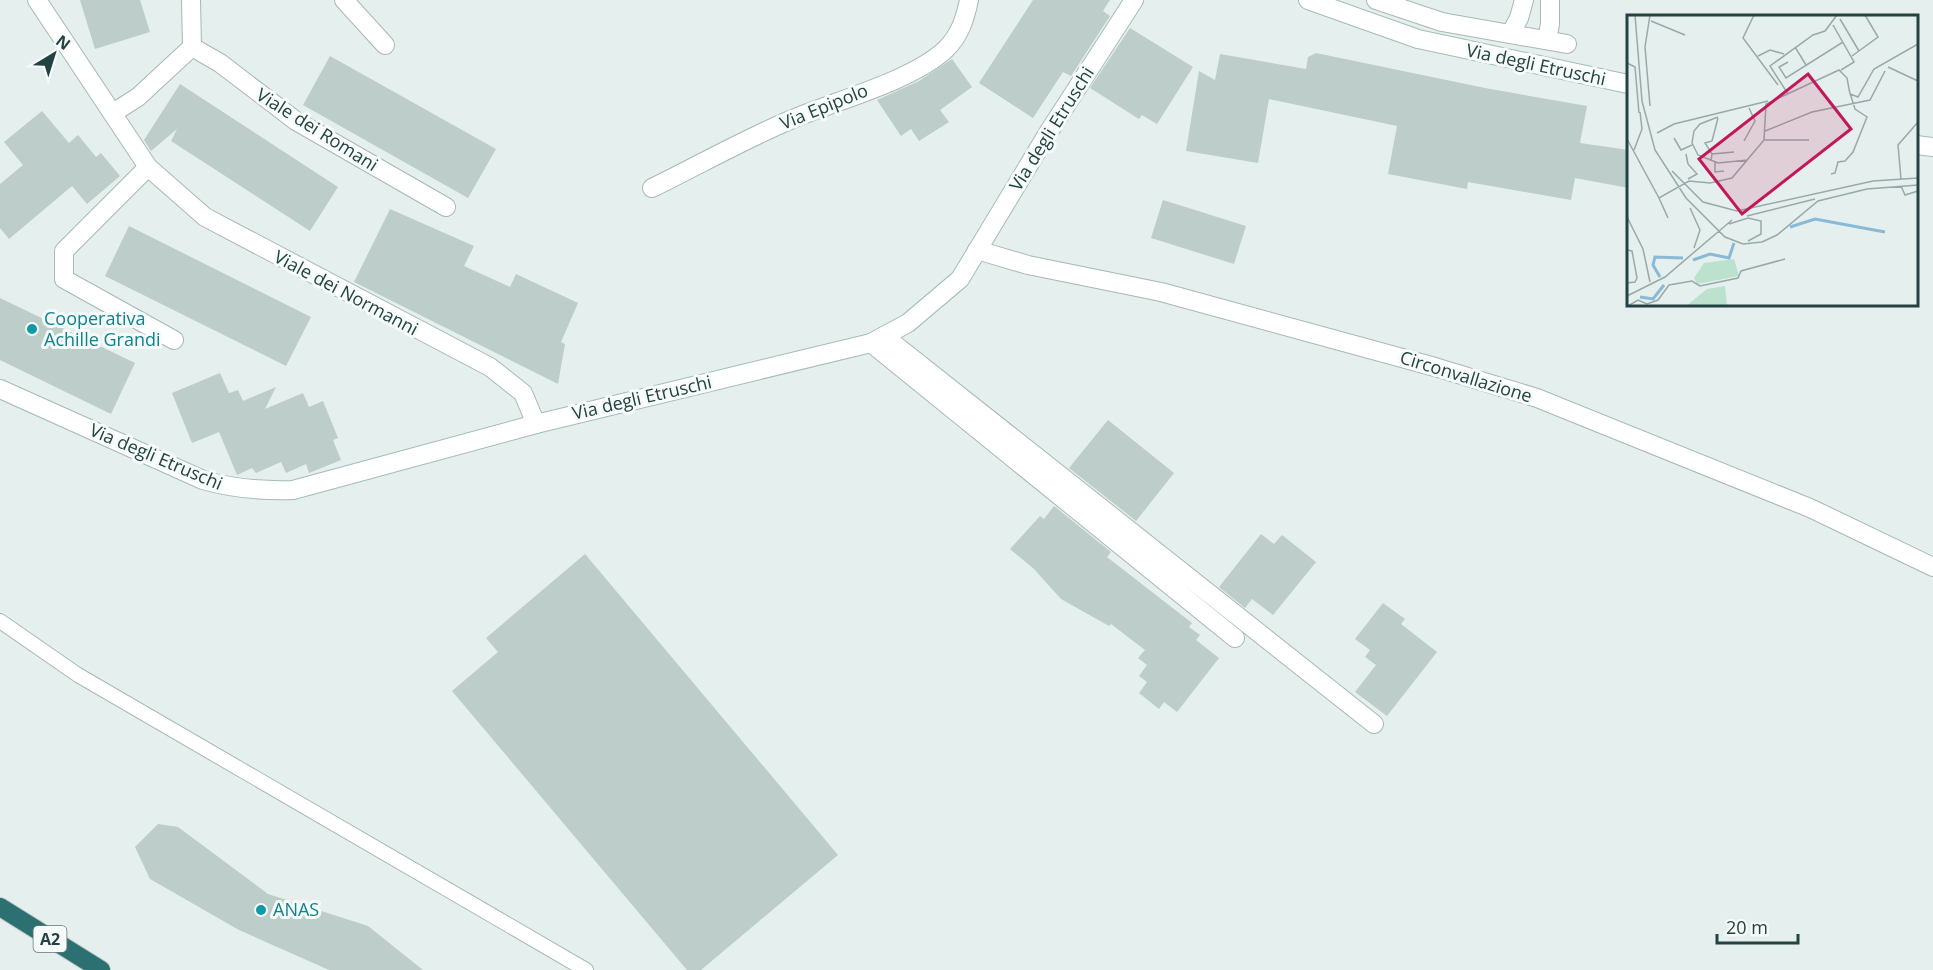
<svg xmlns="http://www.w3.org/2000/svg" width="1933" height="970" font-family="'Open Sans',sans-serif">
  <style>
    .building { fill: #bdcdca }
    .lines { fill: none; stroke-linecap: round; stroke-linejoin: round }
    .lane-casing { stroke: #a7b8b6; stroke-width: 16 }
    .street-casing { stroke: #a7b8b6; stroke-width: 20 }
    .secondary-casing { stroke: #a3bcba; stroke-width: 20 }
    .highway-casing { stroke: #c1caca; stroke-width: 20 }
    .lane { stroke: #fff; stroke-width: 14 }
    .street { stroke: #fff; stroke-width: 18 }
    .secondary { stroke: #fff; stroke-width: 18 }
    .highway { stroke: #2c7072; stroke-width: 18 }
    .culture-dot { fill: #0f9aa8; stroke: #f6fbfa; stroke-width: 2 }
    .labels { text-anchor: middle; stroke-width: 6; stroke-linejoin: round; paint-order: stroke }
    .shield { fill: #f6fbfa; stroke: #627a79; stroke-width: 1.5 }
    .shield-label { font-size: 16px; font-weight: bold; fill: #224342 }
    .street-label { font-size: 18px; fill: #224342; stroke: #f6fbfa }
    .culture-label { font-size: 18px; fill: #0d838f; stroke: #f6fbfa; text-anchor: start }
    .inset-river { fill: none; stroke: #8ab9d7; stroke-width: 3 }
    .inset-road { fill: none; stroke: #97aaa9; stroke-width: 1.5 }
    .view { fill: #c2185b; fill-opacity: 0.15; stroke: #c2185b; stroke-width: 3 }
    .inset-edge { fill: none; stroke: #224342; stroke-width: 3 }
  </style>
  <rect width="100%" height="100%" fill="#e5efed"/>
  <path class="building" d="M80,0H140L150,32L95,49Z
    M1033,0H1110L1103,11L1110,16L1071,76L1063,72L1033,118L979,83Z
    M1130,28L1193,67L1157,124L1142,115L1139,119L1090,88Z
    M1316,53L1485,88L1587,106L1580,143L1629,150V188L1575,178L1571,200L1468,182L1467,189L1388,174L1397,126L1269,99L1258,163L1186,151L1199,71L1215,80L1220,54L1306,69L1308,57Z
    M330,56L496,149L468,198L303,105Z
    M952,59L972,87L940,110L949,122L919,141L911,129L901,136L877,100L919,81Z
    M180,84L338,187L310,231L171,141L177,129L151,151L144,140Z
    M42,111L69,143L78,135L96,157L101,153L120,176L87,204L72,186L9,239L0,228V184L23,165L4,142Z
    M1163,200L1246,226L1234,264L1151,238Z
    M390,209L474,246L464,266L510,287L516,274L578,303L561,342L565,344L558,384L354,282Z
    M129,226L311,317L286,366L105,276Z
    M0,298L135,363L111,414L0,360Z
    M220,373L229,393L238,390L243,401L276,387L265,409L303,393L309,407L323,401L338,438L333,440L341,460L309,473L306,464L286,473L281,462L256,473L252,468L237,475L219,432L192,443L172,393Z
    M1108,420L1174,473L1136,521L1069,468Z
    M1054,506L1111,552L1107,557L1192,623L1189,627L1200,635L1196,640L1219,658L1177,712L1164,702L1159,709L1139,693L1147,682L1139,676L1147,665L1138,658L1145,650L1111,624L1109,626L1061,599L1034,569L1010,549L1040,516L1044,519Z
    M1261,534L1274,544L1282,535L1316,562L1273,615L1252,599L1245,608L1219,587Z
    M585,554L838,855L701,970H687L452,691L498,652L486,638Z
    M1383,603L1405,619L1401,624L1437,652L1387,716L1355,692L1376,665L1365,657L1370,650L1355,639Z
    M158,824L178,827L268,894L368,926L423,970H329L239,930L150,879L135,847Z"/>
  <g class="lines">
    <defs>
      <path id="lane" d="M0,621L78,675L586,970"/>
      <path id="street" d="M37,0L148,167L205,217L490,367L523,393L536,424
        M344,0L385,45
        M1376,0L1442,22L1567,44
        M1511,33L1519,18L1524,0
        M1547,39L1550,24V0
        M192,47L220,63L296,121L446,207
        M113,113L138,97L192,47L191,0
        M148,167L64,251V279L174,340
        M652,188C697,166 741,141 788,121C833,101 911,82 946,49C960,35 965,19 969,0
        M977,250L1028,265L1161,292L1435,367L1537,398L1810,508L1933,567
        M884,336L1374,724
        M871,343L1235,638"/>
      <path id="secondary" d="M1308,0L1418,39L1628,84
        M1916,145L1933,147
        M0,389L203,480C234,489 261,491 293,490L536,424L871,343L908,323L960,279L1048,133L1134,0"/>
      <path id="highway" d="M0,907L101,970"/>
    </defs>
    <use href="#lane" class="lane-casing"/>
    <use href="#street" class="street-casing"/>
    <use href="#secondary" class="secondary-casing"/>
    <use href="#highway" class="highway-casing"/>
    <use href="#lane" class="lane"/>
    <use href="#street" class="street"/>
    <use href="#secondary" class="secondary"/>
    <use href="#highway" class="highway"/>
  </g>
  <g class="culture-dot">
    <circle cx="32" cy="329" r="6"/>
    <circle cx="261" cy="910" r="6"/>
  </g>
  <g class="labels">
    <rect class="shield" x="33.5" y="926" width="33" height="26" rx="4.5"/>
    <g class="shield-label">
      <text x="50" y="945">A2</text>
    </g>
    <g class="street-label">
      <text transform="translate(1536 65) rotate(12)" y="6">Via degli Etruschi</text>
      <text transform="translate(824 107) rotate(-22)" y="6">Via Epipolo</text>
      <text transform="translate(1052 129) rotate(-58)" y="6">Via degli Etruschi</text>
      <text transform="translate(317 130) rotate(32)" y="6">Viale dei Romani</text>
      <text transform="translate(346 293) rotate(28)" y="6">Viale dei Normanni</text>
      <text transform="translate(1466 377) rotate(17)" y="6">Circonvallazione</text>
      <text transform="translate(642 398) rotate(-13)" y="6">Via degli Etruschi</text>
      <text transform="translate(156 457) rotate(23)" y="6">Via degli Etruschi</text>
    </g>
    <g class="culture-label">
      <text x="44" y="325">Cooperativa<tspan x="44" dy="21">Achille Grandi</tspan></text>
      <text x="273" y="916">ANAS</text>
    </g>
  </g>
  <g transform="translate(1627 15)">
    <rect width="291" height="291" fill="#e5efed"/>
    <path d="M98,271L100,291H59L80,274Z" fill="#bde1cf"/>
    <path d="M107,244L112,261L70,269L67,263L77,248Z" fill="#bde1cf"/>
    <path class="inset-river" d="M163,212L188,204L258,217M66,245L83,239L102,243L107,228M33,262L26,250L28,242L56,243M13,282L26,284L37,270"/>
    <path class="inset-road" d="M8,0L15,86L28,135L59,183L98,222L116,229L135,227L150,220L191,186L240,174L291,170M127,0L116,23L151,70M213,4L232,36M24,6L58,20M206,10L227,47L214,55M168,32L179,50M131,41L143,35L157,39M225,41L251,22L238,0M161,47L152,52L159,63L216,27M0,48L8,52L12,98M261,52L291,66M161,79L143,51L186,20L198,16L210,0M23,91L18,32L23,0M91,102L73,109L67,116L65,128L71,140L91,148L121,145M138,116L185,97L243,85L258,56M30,118L47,109L141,86M47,123L54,135L65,130M0,124L32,183L62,166L83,168L105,163L137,125L139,89L212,55L220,63L223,79L231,82L247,54L291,29M137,125H182M117,126L128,106L122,93M7,135L15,114L13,97M59,139L61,149L70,159L61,164M85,139L107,137M84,146L85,139L78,128L85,126L91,103M88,147V157L97,156M45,156L76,187L110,196L246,166L291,163M204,159L208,158L211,147L218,146L226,137L240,102L228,94L222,75M274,164L271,130L291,107M274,171L278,180L291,176M32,183L41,203M63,193L73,215L67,233M120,201L188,184M0,202L16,234L23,267M102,209L121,203L134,206V219L121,226M0,235L5,236L10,263L8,267L0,268M0,281L38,262L105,205M1,291L11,285L20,289L31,285L42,270L65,266L73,271L111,263L114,256L158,244"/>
    <path class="view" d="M181,59L224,114L115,199L72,144Z"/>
    <rect width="291" height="291" class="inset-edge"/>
  </g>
  <g transform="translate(54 54) rotate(38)" stroke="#f6fbfa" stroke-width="4.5" paint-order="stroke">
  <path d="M0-4.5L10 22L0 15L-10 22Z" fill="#224342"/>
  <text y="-9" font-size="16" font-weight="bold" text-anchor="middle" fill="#224342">N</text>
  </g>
  <path d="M1717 934v9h81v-9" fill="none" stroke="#224342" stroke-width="3"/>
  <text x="1726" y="934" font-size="18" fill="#224342" stroke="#f6fbfa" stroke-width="4.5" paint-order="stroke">20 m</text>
</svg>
